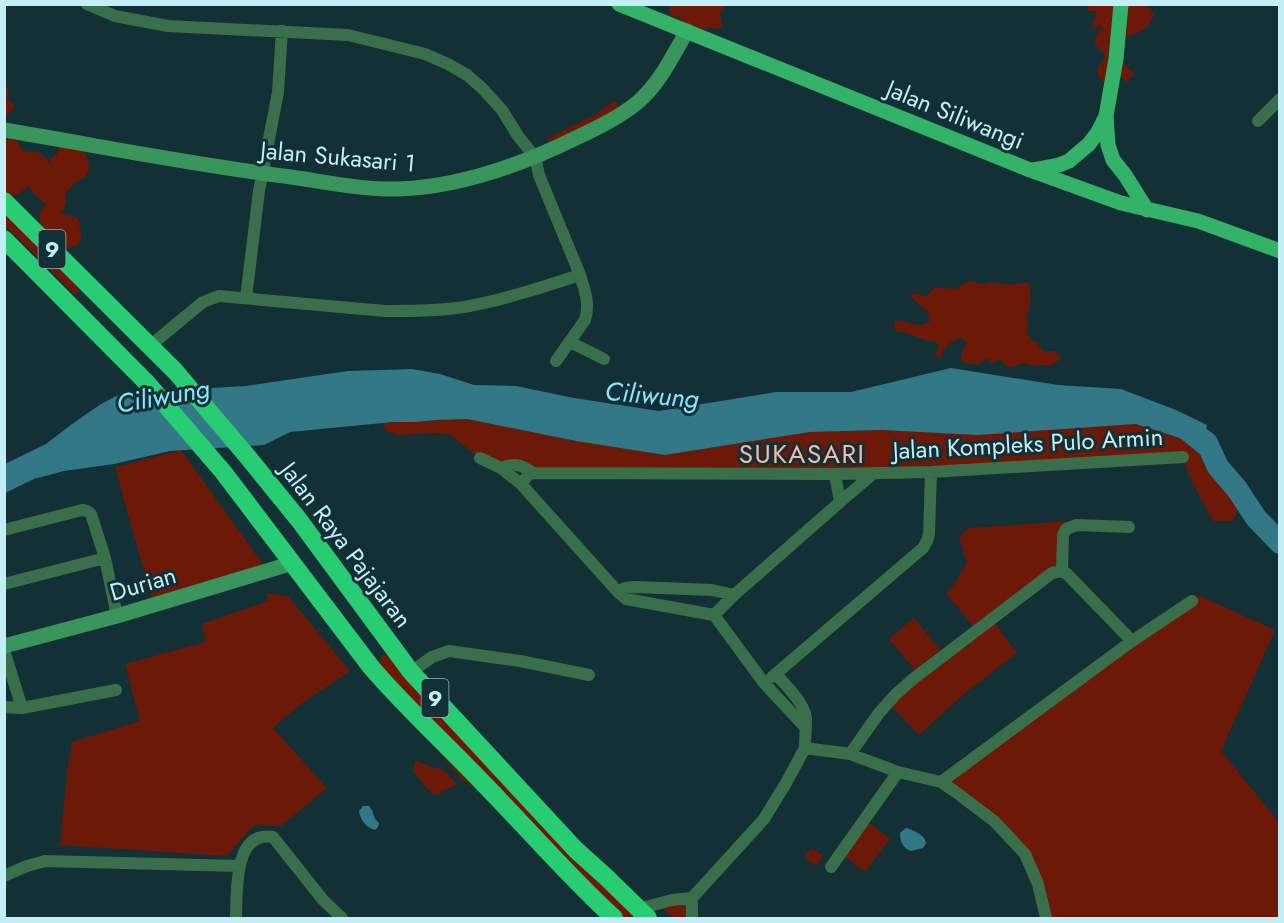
<svg xmlns="http://www.w3.org/2000/svg" width="1284" height="923" font-family="Jost,sans-serif">
  <style>
    .green { fill: #6d1908 }
    .water { fill: #327886 }
    .lines { fill: none; stroke-linecap: round; stroke-linejoin: round }
    .river { stroke: #327886; stroke-width: 22 }
    .street { stroke: #3a6f4b; stroke-width: 12 }
    .secondary { stroke: #39955c; stroke-width: 15 }
    .primary { stroke: #34b268; stroke-width: 15 }
    .highway { stroke: #28cd73; stroke-width: 18 }
    .labels { text-anchor: middle; stroke-width: 6; stroke-linejoin: round; paint-order: stroke }
    .shield { fill: #123036; stroke: #8eb5be; stroke-width: 1.5 }
    .shield-label { font-size: 22px; font-weight: bold; fill: #c3eef8 }
    .street-label { font-size: 24px; fill: #c3eef8; stroke: #123036 }
    .water-label { font-size: 26px; font-style: italic; fill: #8be6fa; stroke: #123036 }
    .neighbourhood-label { font-size: 26px; letter-spacing: 1.5px; fill: #fbb9aa; stroke: #123036 }
  </style>
  <rect width="100%" height="100%" fill="#123036"/>
  <path class="green" d="M1090,4L1145,5L1146,8H1150L1154,14L1147,28C1140,30 1136,35 1129,35L1121,45L1125,66L1134,73V75L1126,82L1120,76L1110,86C1101,81 1098,77 1097,68L1104,59L1105,54L1095,45L1096,35L1102,28L1100,24L1094,29L1092,28L1093,20L1097,15L1095,11H1088L1087,10Z
    M671,5H724V8L720,15L722,24L720,29C713,30 707,24 702,31L683,22L677,16L673,17L670,14L669,9Z
    M5,87H9L7,99L13,104V110L7,114L5,120Z
    M614,101L620,106L602,120L552,142L546,139L593,116Z
    M10,139L18,141L23,152C36,150 43,152 49,164L51,158L57,154L58,149L66,141L74,149L85,153C92,169 91,177 73,183L72,187L65,193L66,203L61,214L76,217L81,223L79,230L82,237L78,245L68,248L59,244L54,235L47,232L39,223L40,211L46,205L35,195L29,187L16,195H5V140Z
    M4,213L80,290L75,295L5,225Z
    M969,281L983,284L992,282L1008,285L1028,282C1032,293 1031,306 1026,317L1029,326L1026,331L1031,340L1035,341L1044,351H1055L1059,355V360L1050,366L1045,365L1034,366L1023,363L1012,367L1006,366L1003,362L998,359L993,364L987,358L978,365L962,362L961,356L966,342L961,338C947,343 946,346 940,359L935,355L939,346L936,342C920,340 912,333 896,331L894,326L895,321C908,319 915,330 929,322C931,307 915,305 910,294H920L924,297L928,295L935,287L955,289Z
    M467,419L576,441L665,455L810,432L881,430L980,434L1136,424L1180,438L1201,455L1204,463L1230,486L1239,507L1233,521H1213C1202,500 1189,480 1183,457L931,472L534,473L480,458L450,435L437,433L398,435L386,431L382,423Z
    M181,450L262,563L259,572L153,604L115,467Z
    M1071,521L1062,571L992,619L1017,653L965,693L919,735L888,703L976,630L946,593L953,586L967,563L959,537L969,528Z
    M266,593L288,596L350,671L302,703L273,728L327,788L281,826L254,825L227,856L60,845L67,773L72,742L140,721L125,664L206,642L202,624L268,601Z
    M1198,595L1275,630L1221,751L1278,821L1279,918H1046L1025,854L941,782L1132,641Z
    M914,618L940,650L915,670L889,639Z
    M393,648L649,918H618L509,811L461,779L371,667Z
    M417,761L434,768L443,769L457,784L436,795L432,794L413,772L415,762Z
    M868,822L890,839L865,872L843,855Z
    M812,848L823,856L816,866L804,857Z
    M690,904L692,918C679,918 670,919 663,908L665,906Z"/>
  <path class="water" d="M951,368L1058,385L1121,389L1176,410L1207,425L1201,455L1180,438L1136,424L978,435L881,430L810,432L665,455L576,441L467,419L437,420L415,422H393L290,432L264,445L170,451L114,464L64,471L34,479L5,493V464L46,444L72,424L101,404L122,393L246,386L348,371L412,369L440,374L474,385L516,386L574,398L659,411L776,392H851Z
    M363,806H369L372,810L375,819L379,823L378,827L375,830C366,828 360,819 359,811Z
    M906,828C911,829 923,834 925,840C927,843 925,845 923,848L911,851C903,848 900,842 900,833Z"/>
  <g class="lines">
    <path class="river" d="M1177,425L1189,430L1207,443L1218,467L1237,489L1256,518L1280,543"/>
    <path class="street" d="M87,4L115,16L168,26L348,35L425,54L448,64L467,75L482,88L502,110L518,136L535,157L539,175L580,275C585,291 590,304 585,320L556,361
      M1258,121L1280,99
      M246,298L259,191L278,92L282,31
      M570,342L604,359
      M149,344L157,340L203,302L219,296L385,311C412,311 438,311 464,307C504,300 542,287 580,275
      M480,458L501,468L521,484
      M501,468C516,462 520,465 534,473
      M835,474L840,502L874,473
      M4,530L82,510L87,511L91,514L105,558L117,616
      M1062,571L1063,535L1066,529L1077,525L1129,527
      M4,584L105,558
      M618,592L625,588L635,587L712,590L734,595
      M714,615L734,595L840,502
      M4,650L22,708
      M411,672L432,657L449,651L520,661L589,675
      M776,674C786,686 804,702 806,718C806,728 805,738 805,748L850,754L898,772L941,782L957,793L994,821L1025,854L1038,884L1046,918
      M772,677L923,548L927,541L929,534L931,472
      M4,707L22,708L116,690
      M805,727L764,683L714,615L626,599L618,592L521,484L529,474L534,473L835,474L931,472L1183,457
      M850,754L879,713L896,694L913,679L1052,573L1062,571L1067,574L1132,641
      M941,782L1132,641L1192,601
      M831,867L898,772
      M4,876L27,866L45,861L239,866
      M638,909L672,900L692,898
      M236,918C237,893 233,830 273,837L323,900L342,918
      M692,918V898L764,819L786,783L805,748"/>
    <path class="secondary" d="M4,130C100,146 195,165 291,177C326,182 363,190 399,189C461,187 521,165 576,138C597,128 620,117 638,102C660,83 673,55 687,31
      M4,646L117,616L293,563"/>
    <path class="primary" d="M619,4L1030,170L1121,203L1198,221L1280,251
      M1106,116L1108,145L1113,160L1125,175L1147,210
      M1032,170L1059,165L1069,161L1089,144L1098,132L1106,116L1116,59L1121,4"/>
    <path class="highway" d="M4,201L175,371L247,456L299,520L411,672L576,850L606,877L648,918
      M4,239L147,383L224,473L371,667C406,708 446,744 483,783C527,828 568,876 614,918"/>
  </g>
  <g class="labels">
    <g class="shield">
      <rect x="38.5" y="230" width="27" height="38" rx="4.5"/>
      <rect x="421.5" y="679" width="27" height="38" rx="4.5"/>
    </g>
    <g class="shield-label">
      <text x="52" y="257">9</text>
      <text x="435" y="706">9</text>
    </g>
    <g class="street-label">
      <text transform="translate(955 115) rotate(22)" y="8">Jalan Siliwangi</text>
      <text transform="translate(338 157) rotate(5)" y="8">Jalan Sukasari 1</text>
      <text transform="translate(1028 444) rotate(-3)" y="8">Jalan Kompleks Pulo Armin</text>
      <text transform="translate(346 545) rotate(53)" y="8">Jalan Raya Pajajaran</text>
      <text transform="translate(143 584) rotate(-16)" y="8">Durian</text>
    </g>
    <g class="water-label">
      <text transform="translate(652 395) rotate(5)" y="9">Ciliwung</text>
      <text transform="translate(163 396) rotate(-10)" y="9">Ciliwung</text>
    </g>
    <g class="neighbourhood-label">
      <text x="802" y="463">SUKASARI</text>
    </g>
  </g>
  <rect width="1284" height="923" fill="none" stroke="#c3eef8" stroke-width="12"/>
</svg>
